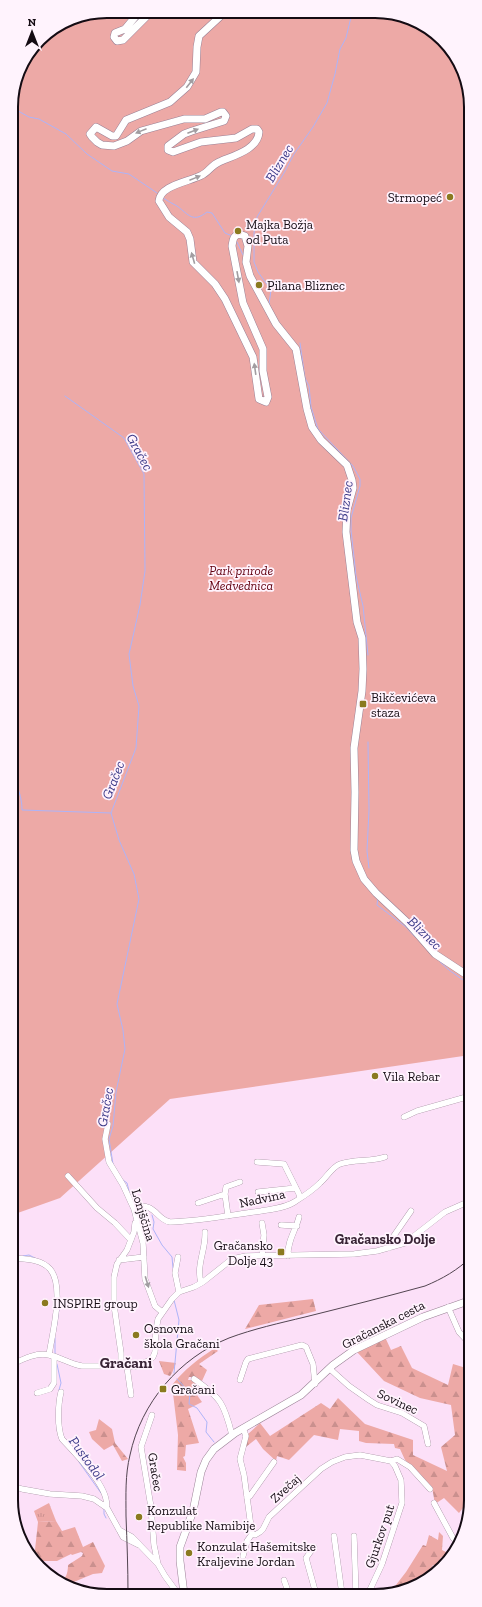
<svg xmlns="http://www.w3.org/2000/svg" width="482" height="1607" font-family="'Zilla Slab',serif">
  <style>
    .grass { fill: url(#grass-tufts) }
    .forest { fill: url(#forest-firs) }
    .green { fill: #eda9a6 }
    .lines { fill: none; stroke-linecap: round; stroke-linejoin: round }
    .stream { stroke: #aeb4f8; stroke-width: 1 }
    .minor-casing { stroke: #998095; stroke-width: 6 }
    .major-casing { stroke: #998095; stroke-width: 8 }
    .minor { stroke: #fff; stroke-width: 5.5 }
    .major { stroke: #fff; stroke-width: 7 }
    .tram { stroke: #534551; stroke-width: 1 }
    .oneway { fill: #a19da1 }
    .poi-dot { fill: #8a7a1f; stroke: #fff3fd; stroke-width: 1.5 }
    .labels { text-anchor: middle; stroke-width: 3.5; stroke-linejoin: round; paint-order: stroke }
    .poi-label { font-size: 13px; fill: #140b13; stroke: #fff3fd; text-anchor: start }
    .park-label { font-size: 13px; font-style: italic; fill: #62000f; stroke: #fff3fd }
    .street-label { font-size: 13px; fill: #140b13; stroke: #fff3fd }
    .water-label { font-size: 14px; font-style: italic; fill: #3d3b89; stroke: #fff3fd }
    .neighbourhood-label { font-size: 14px; font-weight: bold; fill: #392436; stroke: #fff3fd }
    .quarter-label { font-size: 15px; font-weight: bold; fill: #392436; stroke: #fff3fd }
    .rim { fill: none; stroke: #140b13; stroke-width: 2 }
  </style>
  <defs>
    <pattern id="grass-tufts" width="24" height="20" patternUnits="userSpaceOnUse"><rect width="24" height="20" fill="#eda9a6"/><path d="M3 7l-1-3M5 7V3M7 7l1-3M15 17l-1-3M17 17v-4M19 17l1-3" fill="none" stroke="#ca908e"/></pattern>
    <pattern id="forest-firs" width="22" height="20" patternUnits="userSpaceOnUse"><rect width="22" height="20" fill="#eda9a6"/><path d="M5 1l3.5 6h-7zM16 11l3.5 6h-7z" fill="#ca908e"/></pattern>
  </defs>
  <rect width="100%" height="100%" fill="#fce0f8"/>
  <path class="grass" d="M49,1503L56,1521L38,1522L34,1511Z"/>
  <path class="forest" d="M313,1299L316,1311L245,1329L259,1305Z
    M385,1337L391,1350L401,1346L412,1368L448,1385L453,1364L466,1368L471,1358V1494L467,1498L471,1502L470,1509L463,1508L459,1513L444,1498L435,1504L432,1487L405,1460L400,1449L395,1448L394,1444L366,1443L359,1441V1431L340,1429L338,1440L314,1435L289,1460L277,1456L276,1461L263,1449L256,1439L242,1450L247,1435L260,1423L270,1436L321,1403L330,1409L338,1398L365,1424L413,1440V1455L447,1471L441,1447L455,1435L451,1405L420,1398L384,1381L357,1352Z
    M215,1348L218,1351L199,1364L207,1370L202,1381L194,1377H189L188,1380H192L199,1385L194,1391L202,1402L188,1409L199,1443L186,1445L185,1456L183,1457L186,1463V1471L177,1470L178,1435L172,1385C184,1370 198,1359 215,1348Z
    M159,1361L176,1363L172,1373L170,1376L164,1374Z
    M99,1419L112,1429L115,1443L128,1459L122,1461L113,1445L104,1450L92,1439L89,1432L96,1430Z
    M56,1521L62,1531L75,1527L83,1547L93,1542L105,1566L102,1573L93,1574L69,1584L63,1580C67,1577 68,1570 68,1565L82,1556L83,1553L81,1552L72,1555L71,1554L57,1561H36L34,1559L38,1522Z
    M439,1532L443,1536L442,1550L448,1553L447,1558L441,1557L438,1565H433C429,1571 428,1579 423,1583L393,1594H389L406,1572L423,1545L426,1546L429,1535L438,1540Z"/>
  <path class="green" d="M107,11L394,13L443,39L469,89L470,1055L170,1099L60,1198L12,1215L11,101L18,70L39,39L71,18Z"/>
  <g class="lines">
    <path class="stream" d="M11,103L14,109L20,112L29,117L39,119L66,134L87,154L112,171L129,174L157,193
      M163,198C167,201 172,203 177,206C189,215 193,223 207,212L212,213L225,233L232,236
      M237,242L243,255
      M269,304L271,290L258,272L254,262V233L257,217L284,173L294,154L313,127L327,103L335,74L340,49L346,38L352,13
      M300,343L305,378L309,386L311,407L318,429L353,466L360,479V486L351,518V530L356,576L363,606L368,655
      M65,396L124,438L144,474L145,571L140,605L129,654L133,686L139,706L136,748L111,813L119,840L134,874L139,899L117,1004L123,1030L125,1049L116,1092L113,1126L109,1139L113,1164
      M368,742L369,810L367,851L369,868
      M12,776C18,786 22,798 22,810L111,813
      M378,898L377,905L406,927L415,937
      M440,962L449,970L470,985
      M123,1180L127,1183L129,1191
      M137,1201L138,1203
      M152,1215L154,1222L153,1229L162,1245L172,1257L173,1268
      M23,1256L29,1255L35,1258
      M174,1300L179,1320L174,1373
      M56,1329L60,1302
      M55,1338V1355
      M57,1364L61,1383L59,1390
      M177,1379L190,1393L189,1404L197,1408L207,1422L206,1432L214,1442
      M79,1462L101,1493
      M104,1508V1514L106,1518"/>
    <defs>
      <path id="minor" d="M404,1117L417,1111L470,1096
        M108,1124L105,1139L109,1162L123,1185L134,1209L143,1243L145,1279L155,1306L162,1312
        M257,1162L284,1164L299,1194L300,1198
        M68,1176L97,1208L115,1223L131,1240
        M258,1192L296,1188
        M225,1194L226,1187L240,1182
        M198,1203L225,1194L228,1216
        M134,1209L137,1206C156,1204 157,1220 170,1222C200,1221 231,1215 261,1211C272,1209 286,1208 296,1201C304,1196 313,1190 320,1183C327,1177 332,1167 340,1164C355,1159 371,1162 385,1157
        M262,1223L264,1235L262,1256
        M281,1225L297,1226
        M389,1248L393,1237L411,1211
        M288,1256C287,1241 296,1230 299,1217
        M178,1257L175,1273L179,1292
        M13,1258C25,1259 41,1259 50,1269C65,1286 52,1335 49,1355
        M119,1260L144,1257
        M201,1283C196,1264 206,1250 205,1232
        M448,1307L459,1332L471,1345
        M13,1364C23,1359 37,1352 49,1355C60,1357 70,1364 82,1366H121L134,1367L148,1361L153,1357L155,1352L156,1330L158,1319L172,1299L179,1292L194,1287L203,1282L232,1259L246,1256L354,1254L377,1251L405,1243L445,1212L470,1201
        M121,1366V1353L114,1305V1277L117,1264L127,1250L134,1232L135,1223
        M127,1367L131,1395
        M330,1369L349,1386L369,1400L377,1405L402,1413L424,1426L428,1444
        M194,1379C221,1398 224,1403 232,1435
        M240,1380L246,1362L248,1359L302,1345L306,1347L313,1364L315,1384
        M61,1392C58,1404 57,1427 62,1439C74,1452 111,1489 106,1507
        M37,1393L50,1389L54,1383V1356
        M152,1415L141,1447L151,1507L154,1545L158,1564L165,1576L176,1591L184,1594
        M243,1428L246,1436L240,1459L244,1475L252,1534
        M13,1486L22,1489L50,1494L82,1496L94,1499L107,1508L123,1537L139,1545
        M247,1498L250,1496L274,1462
        M434,1503L453,1538L459,1543
        M119,1530L132,1537L158,1564
        M252,1534L255,1535L260,1532L263,1529L269,1517L321,1469L332,1462L345,1457L360,1455L391,1461L397,1459L410,1467L430,1489
        M334,1536L342,1594
        M354,1536L356,1594
        M460,1543L462,1531L468,1520
        M314,1547L306,1558L316,1594
        M243,1556L247,1541L252,1534
        M284,1580L289,1594
        M368,1594L382,1564L402,1503L401,1480L395,1466L391,1461"/>
      <path id="major" d="M140,11L125,29L115,33L114,37L117,41L123,40L152,11
        M225,12L199,36L197,47L196,72L187,87L170,102L126,120L116,136H112L96,127L90,134L92,137L97,142L102,145L114,146L127,141L141,131L184,119H205L221,112H223L226,116L224,121L192,131L184,134L168,146V150L173,152L201,142L236,138L252,129H257L259,132C258,150 232,156 219,162C212,165 208,172 202,175C189,182 160,185 159,201L169,217L187,232L190,239L193,262L215,284L225,299L253,357L259,399L266,402L268,397L263,371V349L243,303L232,246C233,240 233,236 239,234L245,236L248,246L246,262L250,276L276,324L296,349L307,409L312,427L321,440L347,465L352,480L353,488L347,510L346,532L357,622L362,638L363,669L362,691L354,748L355,792L354,850L356,861L364,879L376,893L408,923L435,954L470,977
        M184,1594L180,1561V1547L193,1511L201,1472L206,1460L214,1449L235,1433L301,1395L333,1365L354,1350L423,1317L471,1300"/>
    </defs>
    <use href="#minor" class="minor-casing"/>
    <use href="#major" class="major-casing"/>
    <use href="#minor" class="minor"/>
    <use href="#major" class="major"/>
    <path class="tram" d="M470,1223C465,1230 467,1236 471,1244
      M128,1594C128,1568 127,1542 126,1516C126,1495 125,1475 130,1455C141,1403 179,1358 229,1338C253,1329 280,1323 305,1317C345,1307 385,1297 425,1286C442,1279 458,1270 471,1257"/>
  </g>
  <defs><path id="oneway-solid" d="M-6-.8H1V-3.2L6.5 0L1 3.2V.8H-6Z"/></defs>
  <g class="oneway">
    <use href="#oneway-solid" transform="translate(190 83) rotate(-52)"/>
    <use href="#oneway-solid" transform="translate(141 131) rotate(158)"/>
    <use href="#oneway-solid" transform="translate(193 131) rotate(-21)"/>
    <use href="#oneway-solid" transform="translate(195 178) rotate(-22)"/>
    <use href="#oneway-solid" transform="translate(193 258) rotate(-106)"/>
    <use href="#oneway-solid" transform="translate(238 277) rotate(80)"/>
    <use href="#oneway-solid" transform="translate(255 369) rotate(-98)"/>
    <use href="#oneway-solid" transform="translate(147 1282) rotate(73)"/>
  </g>
  <g class="poi-dot">
    <circle cx="450" cy="197" r="4"/>
    <circle cx="238" cy="231" r="4"/>
    <circle cx="259" cy="285" r="4"/>
    <rect x="359" y="700" width="8" height="8" rx="2"/>
    <circle cx="375" cy="1076" r="4"/>
    <rect x="277" y="1248" width="8" height="8" rx="2"/>
    <circle cx="45" cy="1303" r="4"/>
    <circle cx="136" cy="1335" r="4"/>
    <rect x="159" y="1385" width="8" height="8" rx="2"/>
    <circle cx="139" cy="1517" r="4"/>
    <circle cx="189" cy="1553" r="4"/>
  </g>
  <g class="labels">
    <g class="poi-label">
      <text x="442" y="202" text-anchor="end">Strmopeć</text>
      <text x="246" y="229">Majka Božja<tspan x="246" dy="15">od Puta</tspan></text>
      <text x="267" y="290">Pilana Bliznec</text>
      <text x="371" y="702">Bikčevićeva<tspan x="371" dy="15">staza</tspan></text>
      <text x="383" y="1081">Vila Rebar</text>
      <text x="273" y="1250" text-anchor="end">Gračansko<tspan x="273" dy="15">Dolje 43</tspan></text>
      <text x="53" y="1308">INSPIRE group</text>
      <text x="144" y="1333">Osnovna<tspan x="144" dy="15">škola Gračani</tspan></text>
      <text x="171" y="1394">Gračani</text>
      <text x="147" y="1515">Konzulat<tspan x="147" dy="15">Republike Namibije</tspan></text>
      <text x="197" y="1551">Konzulat Hašemitske<tspan x="197" dy="15">Kraljevine Jordan</tspan></text>
    </g>
    <g class="park-label">
      <text x="241" y="575">Park prirode<tspan x="241" dy="15">Medvednica</tspan></text>
    </g>
    <g class="street-label">
      <text transform="translate(262 1198) rotate(-12)" y="5">Nadvina</text>
      <text transform="translate(144 1215) rotate(73)" y="5">Lonjščina</text>
      <text transform="translate(383 1324) rotate(-27)" y="5">Gračanska cesta</text>
      <text transform="translate(398 1401) rotate(25)" y="5">Sovinec</text>
      <text transform="translate(156 1472) rotate(81)" y="5">Gračec</text>
      <text transform="translate(285 1488) rotate(-42)" y="5">Zvečaj</text>
      <text transform="translate(379 1536) rotate(-71)" y="5">Gjurkov put</text>
    </g>
    <g class="water-label">
      <text transform="translate(279 163) rotate(-59)" y="5">Bliznec</text>
      <text transform="translate(140 452) rotate(61)" y="5">Gračec</text>
      <text transform="translate(345 501) rotate(-82)" y="5">Bliznec</text>
      <text transform="translate(113 780) rotate(-69)" y="5">Gračec</text>
      <text transform="translate(425 933) rotate(44)" y="5">Bliznec</text>
      <text transform="translate(105 1107) rotate(-80)" y="5">Gračec</text>
      <text transform="translate(87 1458) rotate(54)" y="5">Pustodol</text>
    </g>
    <g class="neighbourhood-label">
      <text x="385" y="1244">Gračansko Dolje</text>
    </g>
    <g class="quarter-label">
      <text x="126" y="1368">Gračani</text>
    </g>
  </g>
  <path d="M0 0H482V1607H0ZM107 18H375A89 89 0 0 1 464 107V1500A89 89 0 0 1 375 1589H107A89 89 0 0 1 18 1500V107A89 89 0 0 1 107 18Z" fill="#fff3fd" fill-rule="evenodd"/>
  <path class="rim" d="M107 18H375A89 89 0 0 1 464 107V1500A89 89 0 0 1 375 1589H107A89 89 0 0 1 18 1500V107A89 89 0 0 1 107 18Z"/>
  <g transform="translate(32 32)" stroke="#fff3fd" stroke-width="3" paint-order="stroke">
  <path d="M0-3L7 15L0 10L-7 15Z" fill="#140b13"/>
  <text y="-6" font-size="11" font-weight="bold" text-anchor="middle" fill="#140b13">N</text>
  </g>
</svg>
